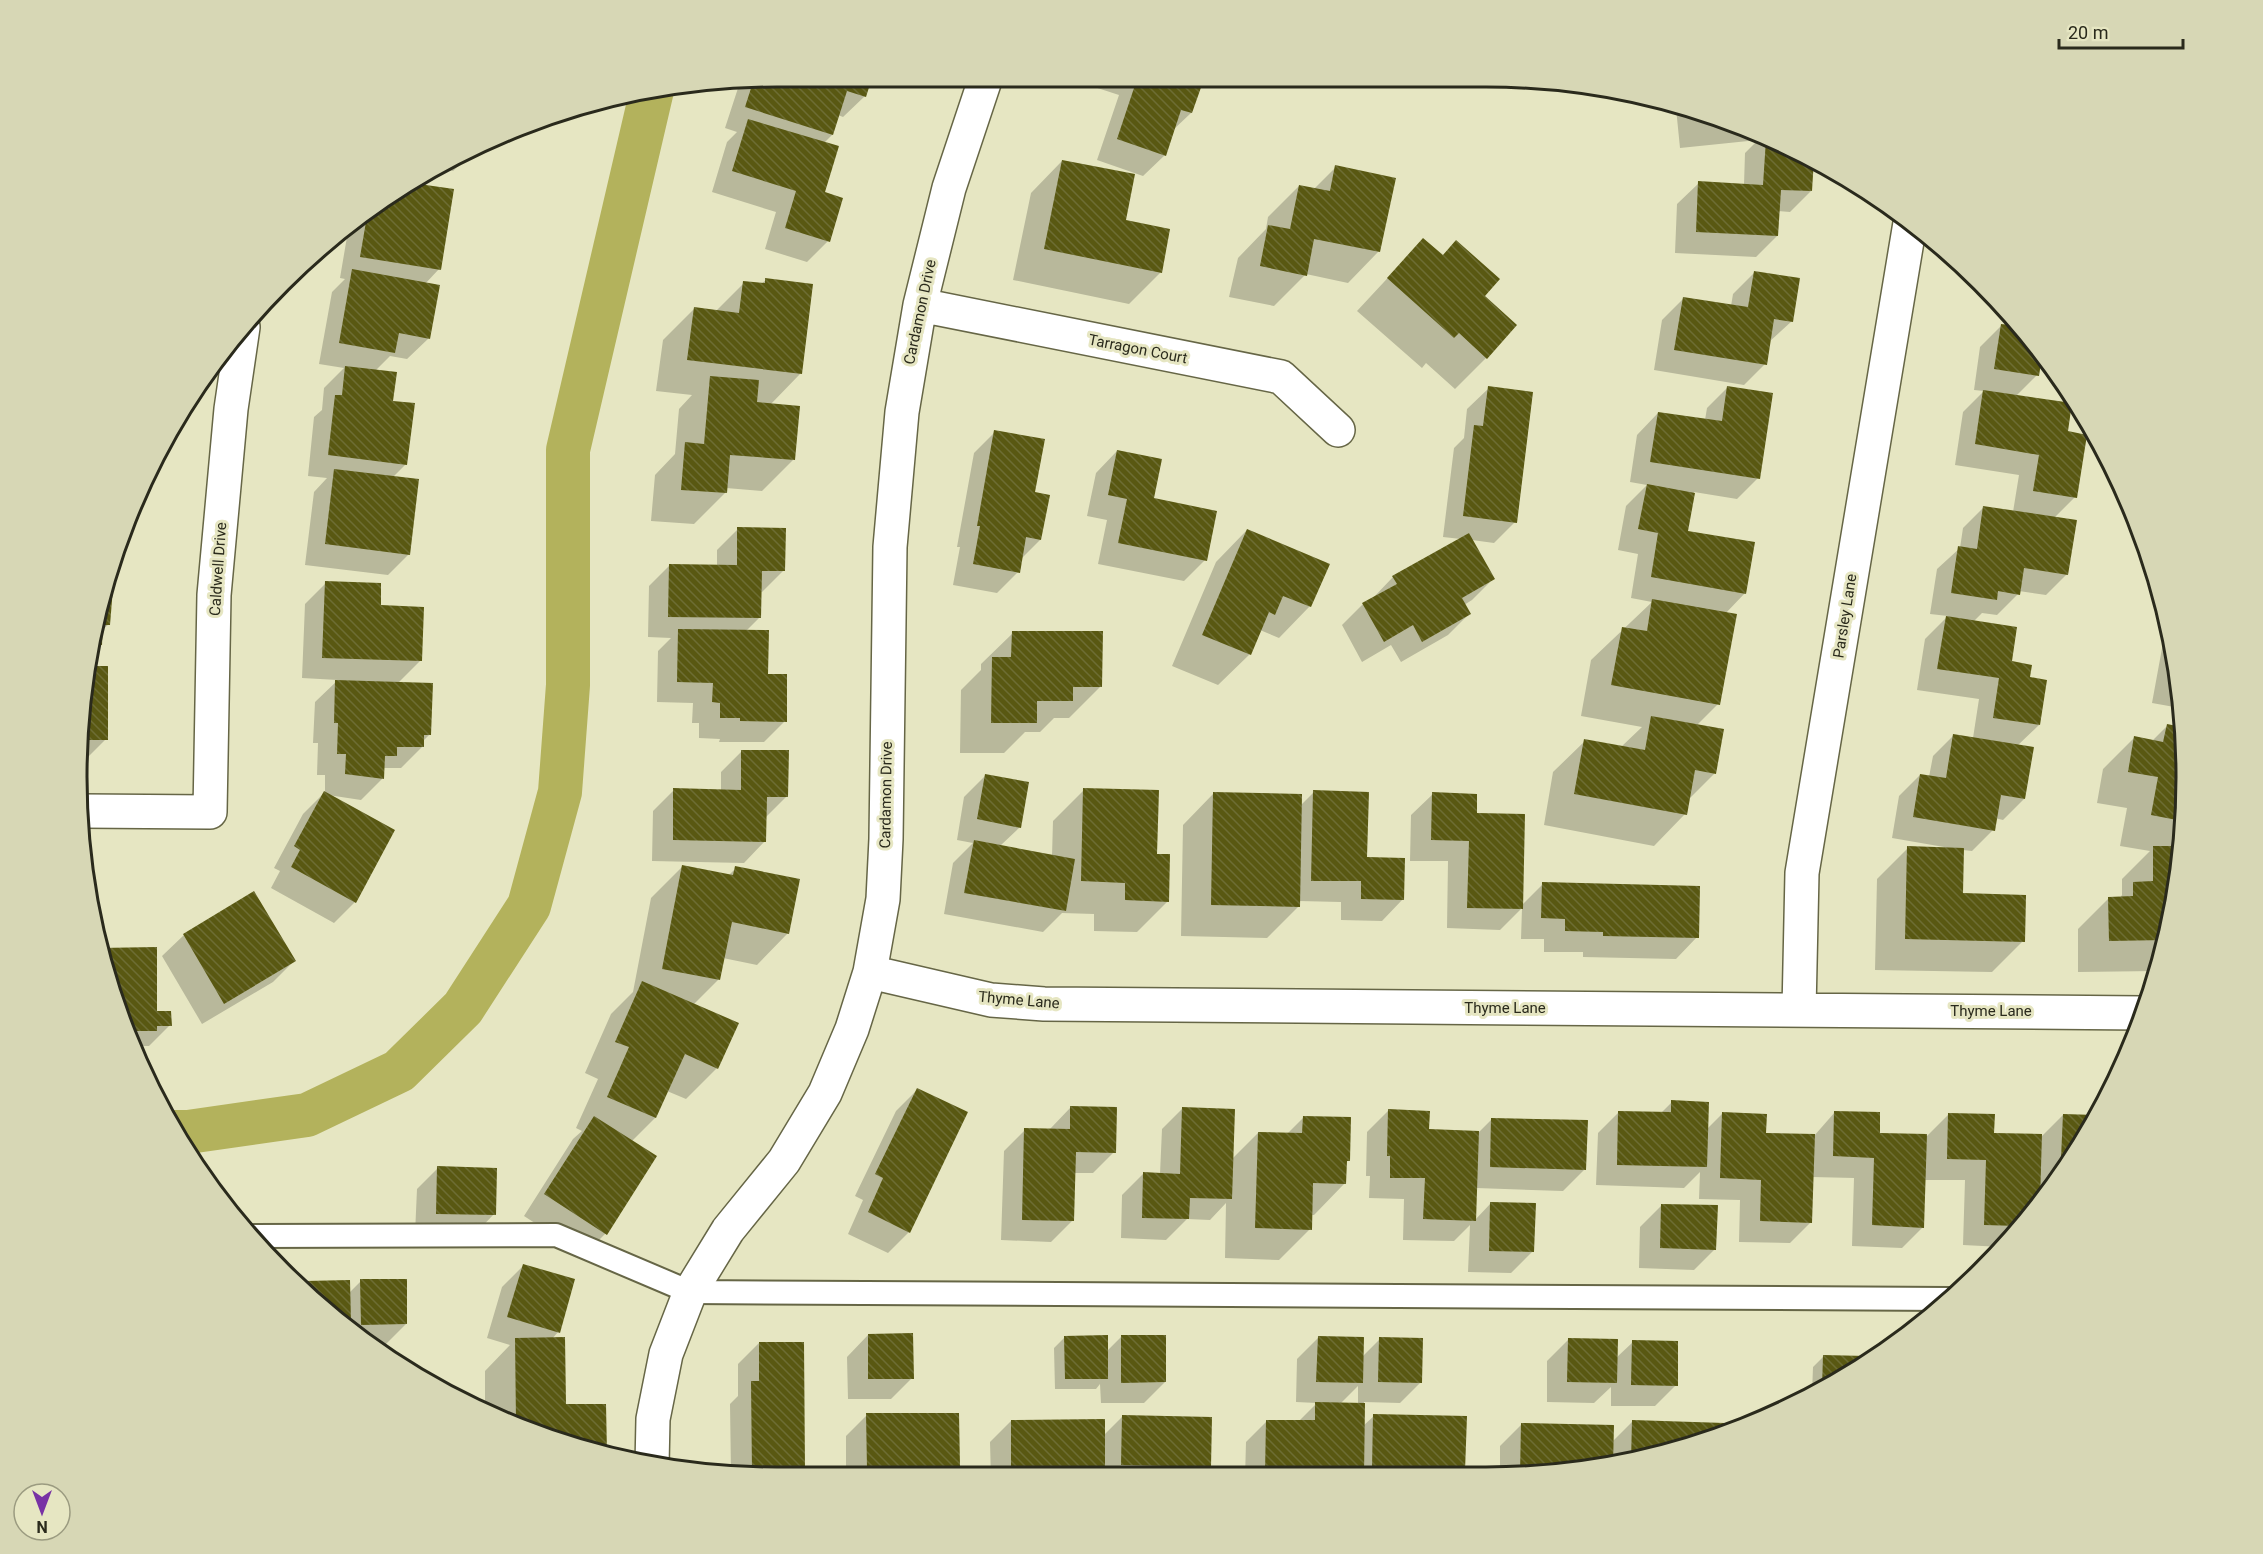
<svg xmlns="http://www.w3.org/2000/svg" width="2263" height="1554" font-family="Roboto,sans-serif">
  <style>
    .shadow { fill: #0003; fill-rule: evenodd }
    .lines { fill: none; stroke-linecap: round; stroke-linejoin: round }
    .canal { stroke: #b3b25c; stroke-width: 44 }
    .building { fill: url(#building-back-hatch) }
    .service-casing { stroke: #666646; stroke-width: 26 }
    .minor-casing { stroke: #666646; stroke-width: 36 }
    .service { stroke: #fff; stroke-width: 22 }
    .minor { stroke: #fff; stroke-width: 33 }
    .labels { text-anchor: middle; stroke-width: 6; stroke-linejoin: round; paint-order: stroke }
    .street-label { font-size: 15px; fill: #2a2a1c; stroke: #e6e6c2 }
    .rim { fill: none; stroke: #2a2a1c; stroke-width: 3 }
  </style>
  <defs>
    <pattern id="building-back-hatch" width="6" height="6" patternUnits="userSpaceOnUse" patternTransform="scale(1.5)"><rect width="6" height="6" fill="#595812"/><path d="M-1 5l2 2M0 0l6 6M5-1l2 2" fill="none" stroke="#6d6d34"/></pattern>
  </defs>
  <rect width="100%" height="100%" fill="#e6e6c2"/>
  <path class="shadow" d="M1202,79L1191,113L1173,130L1165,155L1143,176L1097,160L1119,95L1082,83L1084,80Z
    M869,81L865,96L843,117L838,115L832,135L824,143L823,193L828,241L807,262L765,249L776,212L712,192L727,142L737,132L725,128L740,82Z
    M1676,108L1796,149L1812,158L1811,191L1790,212L1778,211L1777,236L1756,257L1675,253L1677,204L1699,183L1744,185L1745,153L1758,140L1680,148Z
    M471,154L453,171L442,168Z
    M1062,161L1125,222L1161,272L1129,304L1013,280L1031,193Z
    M1336,167L1379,251L1348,283L1306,274L1274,306L1229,297L1238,258L1266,229L1268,217L1299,186L1314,189Z
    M410,184L452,191L439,269L425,284L429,338L407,359L390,356L375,371L392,402L406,464L392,478L409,554L388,575L305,565L314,492L327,478L308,476L314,417L322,410L324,388L344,368L319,364L332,292L345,279L340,278L349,225L388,195Z
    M1423,240L1442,256L1456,242L1483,297L1486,358L1455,389L1426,363L1422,368L1357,311Z
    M1755,272L1792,321L1769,342L1765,364L1744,385L1654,370L1662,320L1683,299L1731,306L1733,294Z
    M766,280L800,374L770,405L794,459L762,491L726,488L725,493L694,524L651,521L655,475L675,454L679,409L692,395L656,391L663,340L694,309L715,312L744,283L761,284Z
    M2006,312L2049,364L2039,362L2037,375L2016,396L2067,432L2075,497L2054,518L2067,574L2046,595L2019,591L2018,594L1997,615L1982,613L1973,622L2011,662L2029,678L2039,725L2017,746L2024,799L2003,820L1995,818L1993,830L1972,851L1963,850L1961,894L2023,941L1992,972L1875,970L1877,879L1908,848L1944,849V847L1892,838L1899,796L1920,775L1929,777L1933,756L1954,735L1973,738L1979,699L1917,690L1925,639L1948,616L1930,614L1937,569L1960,548L1963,528L1984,507L2013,512L2019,475L1955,465L1963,412L1984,391L1974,390L1980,347L2001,326H2004Z
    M1728,387L1758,478L1737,499L1694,492L1686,532L1745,593L1725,614L1718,704L1697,725L1722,730L1714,774L1688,800L1685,814L1654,846L1544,825L1553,772L1585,741L1621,747L1642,727L1581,716L1591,660L1652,602L1631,598L1638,554L1618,550L1626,506L1647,485L1630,482L1637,435L1658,413L1705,420L1707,408Z
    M1489,388L1515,522L1494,543L1472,540L1493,579L1472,600L1464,605L1469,614L1448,635L1401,662L1391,645L1362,662L1342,625L1363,604L1372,599L1393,577L1461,539L1443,537L1454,448L1464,438L1467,409Z
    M995,432L1033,493L1040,540L1021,559L1018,572L997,593L953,585L960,547H957L974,453Z
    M1117,451L1152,499L1205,560L1184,581L1098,564L1107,520L1087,516L1096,473Z
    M738,529L783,571L762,592H760L759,618L746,631L785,721L764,742H719L720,739L699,738V723H692L693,703L657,702L658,651L671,638L648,637L649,586L670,565L717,566V550Z
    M1247,530L1310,606L1279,638L1260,630L1250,654L1218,685L1172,666L1216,562Z
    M326,583L379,607L421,660L398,683L430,734L423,741L422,747L401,768H384L382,779L361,800L328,795L355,902L334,923L271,888L280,871L274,868L303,814L325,792V775H317L318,743H313L315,702L338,680L302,678L305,604Z
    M100,596L109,624L101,631L100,644L91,653Z
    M2167,621L2173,640L2180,708L2152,703Z
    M1013,633L1100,687L1069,718H1054L1040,732H1025L1004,753H960L961,690L981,670V664Z
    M89,667H107L106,739L85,760H80L78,731Z
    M2167,726L2182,728L2186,777L2180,844L2176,848H2180L2173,913L2156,971L2078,972V929L2109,898H2120L2122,895V879L2150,851L2120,846L2127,808L2097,803L2103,769L2134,738L2152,741Z
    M742,751L786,797L765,818V841L744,863L652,861L653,811L674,790L721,791V772Z
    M985,776L1020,827L1000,846L1052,856L1053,821L1084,790L1156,855L1168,901L1137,932L1094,931V914L1062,913L1043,932L944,914L953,863L973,843L957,840L964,797Z
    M1314,792L1366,859L1403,899L1382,921L1341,920V902L1299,901V906L1267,938L1181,936L1183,825L1214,793L1301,805Z
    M1433,794L1475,815L1521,906L1543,884L1697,937L1676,959L1583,957V952H1544V939H1521L1522,908L1500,930L1447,928L1448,861H1410L1411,815Z
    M682,867L728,876L736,868L788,933L757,965L723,958L719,979L693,1005L717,1068L686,1099L667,1091L655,1118L631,1142L655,1157L605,1234L584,1255L524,1216L573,1139L582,1131L576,1128L598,1079L585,1073L611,1014L633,992L651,898Z
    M254,893L294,961L273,982L202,1024L162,956L184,935Z
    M99,949L156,1013L170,1025L149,1046H139L135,1050L114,1002Z
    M917,1090L909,1232L888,1253L848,1234L863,1200L855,1196L896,1111Z
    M1672,1102L1706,1130L1722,1114L1764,1134L1814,1136L1835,1112L1878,1134L1925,1138L1949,1114L1993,1134L2040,1138L2063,1115L2095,1116L2069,1166L2050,1189H2038V1203L2002,1247L1963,1245L1965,1180H1924L1923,1227L1902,1248L1852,1246L1854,1178L1812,1177L1811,1222L1790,1243L1739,1242L1740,1200L1699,1199L1700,1172L1684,1188L1596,1185L1598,1133L1619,1112L1661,1113Z
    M1071,1107L1114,1152L1093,1173H1074L1072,1221L1051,1242L1001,1240L1004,1151L1025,1130L1050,1129Z
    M1183,1108L1232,1159L1258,1133L1287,1134L1304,1117L1348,1160L1346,1163L1345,1183L1314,1215H1311L1310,1229L1279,1260L1225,1258L1226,1203L1210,1220L1187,1219L1166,1240L1121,1238L1122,1195L1143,1174H1160L1162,1129Z
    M1388,1111L1428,1131L1479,1132L1492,1119L1584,1170L1563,1191L1476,1188L1475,1220L1491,1203L1532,1252L1511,1273L1468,1272L1470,1225L1454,1241L1403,1240L1404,1199L1369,1198L1370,1176H1366L1367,1132Z
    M438,1168L494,1214L473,1236L415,1234L417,1189Z
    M1661,1206L1715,1249L1694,1270L1639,1268L1640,1227Z
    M523,1266L558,1332L552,1339L565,1406L605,1452L485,1411V1371L510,1345L487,1338L502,1287Z
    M361,1281L406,1324L385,1345H370L351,1333L300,1288L306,1282L349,1293Z
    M868,1335L912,1378L891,1399H848L847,1357Z
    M1065,1337L1107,1351L1121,1337L1165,1382L1144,1403H1101L1100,1384L1096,1389H1055L1054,1348Z
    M1318,1338L1362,1357L1380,1339L1421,1382L1400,1403L1364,1402L1363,1426L1374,1416L1464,1471L1457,1478H1245L1246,1442L1267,1421L1298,1422L1317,1403L1296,1402L1297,1359ZM1358,1386V1404H1340Z
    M1568,1340L1616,1358L1633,1342L1676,1385L1655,1406H1611V1387L1594,1403L1547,1402V1361Z
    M759,1343L803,1471L796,1478L731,1473L730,1404L738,1396V1364Z
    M1823,1357L1865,1365L1812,1393L1813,1367Z
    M867,1415L958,1467L947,1478H846V1436Z
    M1123,1416L1210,1467L1199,1478H1101V1475L1098,1478H991L990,1442L1011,1421L1103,1436Z
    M1632,1422L1723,1424V1434L1623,1464L1500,1476V1446L1521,1425L1612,1442Z"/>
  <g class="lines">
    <path class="canal" d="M174,1132H188L307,1115L399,1071L463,1008L529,906L560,792L568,685V450L652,90"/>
  </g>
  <path class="building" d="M1137,79H1204L1192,113L1181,110L1166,156L1117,139Z
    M871,81L866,97L847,91L833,135L745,107L753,82Z
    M748,119L839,146L825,192L843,198L830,242L785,228L796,191L732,171Z
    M1766,139L1796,149L1814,159L1812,191L1781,190L1778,236L1696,232L1698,181L1763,185Z
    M1062,160L1135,174L1126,220L1170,229L1162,273L1044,249Z
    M1335,165L1396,178L1380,252L1314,239L1307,276L1260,266L1268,225L1290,229L1299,185L1330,191Z
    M412,183L454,189L441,270L360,257L368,210L388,195Z
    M1423,238L1443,255L1456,240L1500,279L1485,296L1517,325L1487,359L1459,333L1454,338L1387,278Z
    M352,269L440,285L430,339L399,333L395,353L339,343Z
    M1754,271L1800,278L1793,322L1774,319L1767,365L1674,350L1683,297L1748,307Z
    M765,278L813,284L802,374L687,360L694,307L739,313L743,281L765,283Z
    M2001,324L2018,326L2042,356L2039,376L1994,369Z
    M345,366L397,372L393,401L415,403L407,465L328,455L335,395H342Z
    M710,376L759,380L757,402L800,406L795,460L730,455L727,493L681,490L685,442L704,444Z
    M1488,386L1533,392L1517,523L1463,516L1474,425L1483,426Z
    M1727,386L1773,393L1760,479L1650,462L1658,412L1722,421Z
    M1983,390L2072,403L2068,431L2087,435L2077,498L2033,491L2039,455L1975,444Z
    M994,430L1045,439L1035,492L1050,495L1041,540L1026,537L1020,573L973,564L980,526H977Z
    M1117,450L1162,459L1154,498L1217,511L1207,561L1118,543L1127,499L1108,495Z
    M334,469L419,479L410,555L325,544Z
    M1647,484L1695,493L1688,531L1755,542L1746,594L1651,577L1658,533L1638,529Z
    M1983,506L2077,520L2068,575L2024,568L2020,595L1998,591L1997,600L1951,593L1958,546L1977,549Z
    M737,527L786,528L785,571H762L761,618L668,617L669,564L737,565Z
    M1247,529L1330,564L1311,607L1283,596L1275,615L1269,612L1251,655L1202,635Z
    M1469,533L1495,579L1462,598L1471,614L1422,642L1413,625L1384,642L1362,603L1397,584L1392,576Z
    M111,564H115L110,625H103L102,645L92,644L100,596Z
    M325,581L381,583V605L424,607L422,661L322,658Z
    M1652,599L1737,614L1720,705L1611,685L1622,627L1647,631Z
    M1946,616L2017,627L2012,661L2032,665L2030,677L2047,680L2040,725L1993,718L1999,678L1937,669Z
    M678,629L769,630L768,674H787V722L740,721V718H720V703L712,702L713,683L677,682Z
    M1012,631H1103L1102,687H1073V701H1037V723H991L992,657H1011Z
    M89,666H108V740H79L78,731Z
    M335,680L433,683L431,735H424V747H397V756H385L384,779L345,774L346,754H337L338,723H334Z
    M1651,716L1724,729L1716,774L1695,770L1687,815L1574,794L1584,739L1645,750Z
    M2167,724L2182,727L2186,777L2182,821L2151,815L2158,777L2128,772L2134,736L2163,742Z
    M1953,734L2034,747L2025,799L2001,795L1995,831L1913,817L1920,774L1946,778Z
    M741,750H789L788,797H767L766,842L673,840V788L741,790Z
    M985,774L1029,782L1021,828L977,819Z
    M1083,788L1159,790L1157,854H1170L1169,902L1125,900V883L1081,881Z
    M1313,790L1369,792L1367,857L1405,858L1404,900L1361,899V881H1311Z
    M324,791L395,830L356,903L291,867L300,850L294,846Z
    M1213,792L1302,794L1300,907L1211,905Z
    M1432,792L1477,794V813L1525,814L1523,909L1467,908L1469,841L1431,840Z
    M974,840L1075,859L1066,911L964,893Z
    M1907,846L1964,848L1963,893L2026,895L2025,942L1905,939Z
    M2153,846H2180L2173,913L2165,940L2109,941L2108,897L2133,896V882L2153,881Z
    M682,865L733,875L735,866L800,879L789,934L732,922L720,980L662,969Z
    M1542,882L1700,886L1699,938L1603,936V932L1565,931V919L1541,918Z
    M254,891L296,961L224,1004L183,934Z
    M157,947V1011H171L172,1026H157V1031H127L114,1002L99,948Z
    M642,981L739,1023L718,1069L685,1054L656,1118L607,1097L629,1047L615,1042Z
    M917,1088L968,1112L910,1233L868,1212L883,1178L875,1174Z
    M1671,1100L1709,1102L1707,1167L1617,1165L1618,1111L1671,1112Z
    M1070,1106L1117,1107L1116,1153L1076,1152L1074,1221L1022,1220L1024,1128L1070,1129Z
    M1182,1107L1235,1109L1232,1199L1190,1198L1189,1219L1142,1218L1143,1172L1180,1174Z
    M1388,1109L1430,1111L1429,1129L1479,1131L1476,1221L1423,1219L1425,1178H1390V1156H1387Z
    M1834,1111L1880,1112V1133L1927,1134L1924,1228L1872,1225L1874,1158L1833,1156Z
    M1722,1112L1767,1114L1766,1133L1815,1134L1812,1223L1760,1221L1761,1180L1720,1178Z
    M1948,1113L1995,1114L1994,1133L2042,1134L2040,1201L2019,1226L1984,1225L1986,1160L1947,1159Z
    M2063,1114L2096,1115L2073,1158H2061Z
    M594,1116L657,1156L607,1235L544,1194Z
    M1303,1116L1351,1117L1350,1161H1347L1346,1184L1313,1183L1312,1230L1255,1228L1258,1132L1302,1133Z
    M1491,1118L1588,1120L1586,1170L1490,1167Z
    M437,1166L497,1168L496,1215L436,1214Z
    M1490,1202L1536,1203L1534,1252L1489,1251Z
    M1661,1204L1718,1205L1716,1250L1660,1248Z
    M523,1264L575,1279L560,1333L507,1317Z
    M360,1279H407V1324L361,1325Z
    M350,1280L351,1322H339L305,1293V1281Z
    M913,1333L914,1379H868V1334Z
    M1108,1335V1379H1065L1064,1336Z
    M1121,1335H1166V1382L1121,1383Z
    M1318,1336L1364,1337L1363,1383L1316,1382Z
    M565,1337L566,1404H606L607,1453L516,1422L515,1338Z
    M1379,1337L1423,1338L1422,1383L1378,1382Z
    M1568,1338L1618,1339L1617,1383L1567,1382Z
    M1632,1340L1678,1341V1386L1631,1385Z
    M759,1342H804L805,1471L752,1472L751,1381H759Z
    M1823,1355L1867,1356V1364L1822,1388Z
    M1315,1402L1365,1403L1364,1475L1265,1473L1266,1420H1315Z
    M866,1413H959L960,1467L867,1469Z
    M1373,1414L1467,1416L1465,1471L1372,1469Z
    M1122,1415L1212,1417L1211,1467L1121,1465Z
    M1105,1419V1473L1011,1474V1420Z
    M1632,1420L1725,1423L1724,1433L1631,1462Z
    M1521,1423L1614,1425L1613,1465L1520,1474Z"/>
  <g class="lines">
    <defs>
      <path id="service" d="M254,1236L556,1235L690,1292L1949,1299"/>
      <path id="minor" d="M920,305L1281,377L1338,430
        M83,811L210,812L214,595L231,409L243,327
        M870,972L991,1000L1044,1004L2143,1013
        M1799,1010L1802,873L1910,223
        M652,1465L653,1419L666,1354L690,1292L728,1230L784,1161L825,1093L852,1029L870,972L883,899L886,839L890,547L902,412L920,305L949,188L985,80"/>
    </defs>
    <use href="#service" class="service-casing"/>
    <use href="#minor" class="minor-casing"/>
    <use href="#service" class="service"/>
    <use href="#minor" class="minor"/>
  </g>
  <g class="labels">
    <g class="street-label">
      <text transform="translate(920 312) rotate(-78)" y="5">Cardamon Drive</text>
      <text transform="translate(1138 349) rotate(11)" y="5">Tarragon Court</text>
      <text transform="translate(218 569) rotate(-86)" y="5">Caldwell Drive</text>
      <text transform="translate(1845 616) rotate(-81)" y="5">Parsley Lane</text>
      <text transform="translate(886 795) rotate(-89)" y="5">Cardamon Drive</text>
      <text transform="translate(1019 1000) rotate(5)" y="5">Thyme Lane</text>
      <text x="1505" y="1013">Thyme Lane</text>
      <text x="1991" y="1016">Thyme Lane</text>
    </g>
  </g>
  <path d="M0 0H2263V1554H0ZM777 87H1486A690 690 0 0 1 2176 777V777A690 690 0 0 1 1486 1467H777A690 690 0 0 1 87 777V777A690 690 0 0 1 777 87Z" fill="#d7d7b5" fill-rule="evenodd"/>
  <path class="rim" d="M777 87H1486A690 690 0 0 1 2176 777V777A690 690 0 0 1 1486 1467H777A690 690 0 0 1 87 777V777A690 690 0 0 1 777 87Z"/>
  <g transform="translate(42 1512) rotate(180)"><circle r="28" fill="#e6e6c2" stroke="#9b9b80" stroke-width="1.5"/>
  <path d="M0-4.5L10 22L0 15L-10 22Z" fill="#7832a5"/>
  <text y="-9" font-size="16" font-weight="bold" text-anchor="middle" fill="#2a2a1c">N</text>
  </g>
  <path d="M2059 39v9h124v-9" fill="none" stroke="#2a2a1c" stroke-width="3"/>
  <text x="2068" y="39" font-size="18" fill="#2a2a1c" stroke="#e6e6c2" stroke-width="4.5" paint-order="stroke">20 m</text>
</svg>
